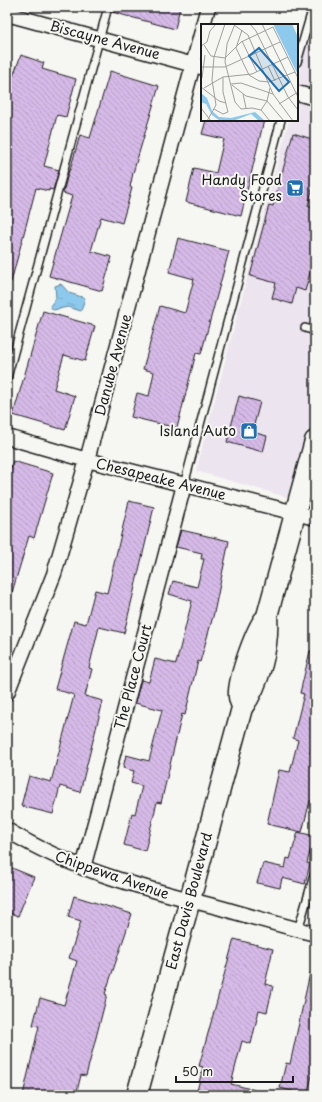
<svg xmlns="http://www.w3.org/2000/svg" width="322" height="1102" font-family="'Playpen Sans',sans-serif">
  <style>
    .built { fill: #ece4ef }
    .water { fill: url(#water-ripples); stroke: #5f8499 }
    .building { fill: url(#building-back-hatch); stroke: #1c1c1c }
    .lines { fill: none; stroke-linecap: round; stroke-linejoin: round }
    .lane-casing { stroke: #1c1c1c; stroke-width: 10 }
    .street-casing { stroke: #1c1c1c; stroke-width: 17 }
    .secondary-casing { stroke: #1c1c1c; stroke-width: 23 }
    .lane { stroke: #f6f6f2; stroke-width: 7 }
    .street { stroke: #f6f6f2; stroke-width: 14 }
    .secondary { stroke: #f6f6f2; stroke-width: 20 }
    .labels { text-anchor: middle; stroke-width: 4; stroke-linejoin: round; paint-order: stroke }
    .street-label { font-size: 14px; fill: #1c1c1c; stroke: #f6f6f2 }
    .poi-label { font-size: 14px; fill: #1c1c1c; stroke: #f6f6f2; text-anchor: end }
    .inset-road { fill: none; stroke: #9f9f9c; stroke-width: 1 }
    .view { fill: #1f6fb2; fill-opacity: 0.15; stroke: #1f6fb2; stroke-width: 2 }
    .inset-edge { fill: none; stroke: #1c1c1c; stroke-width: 2 }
  </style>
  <defs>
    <pattern id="water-ripples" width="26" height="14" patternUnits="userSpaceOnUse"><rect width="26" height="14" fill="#8cc9ed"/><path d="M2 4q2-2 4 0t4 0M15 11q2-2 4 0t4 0" fill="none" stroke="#78accb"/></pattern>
    <pattern id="building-back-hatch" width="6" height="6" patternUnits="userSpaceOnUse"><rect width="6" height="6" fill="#d5b9e7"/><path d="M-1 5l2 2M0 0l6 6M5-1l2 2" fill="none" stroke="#b69ec6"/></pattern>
  </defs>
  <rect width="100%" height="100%" fill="#f6f6f2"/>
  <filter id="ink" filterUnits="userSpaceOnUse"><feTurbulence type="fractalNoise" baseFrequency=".025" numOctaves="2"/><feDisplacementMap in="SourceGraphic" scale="8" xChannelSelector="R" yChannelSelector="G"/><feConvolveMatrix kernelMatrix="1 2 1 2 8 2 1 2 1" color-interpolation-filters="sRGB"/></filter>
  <g filter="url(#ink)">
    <path class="built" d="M315,7V505L196,471L289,120H297V85L307,33Z"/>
    <path class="water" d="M61,284L69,293L85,298L81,311L68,307L53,310L50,306L56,298L55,286Z"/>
    <path class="building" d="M113,7H180L175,29L112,12Z
      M21,55L44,63L42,69L76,79L66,117L57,115L44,166L59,170L53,190L49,189V191L36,188L11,282L7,281V92Z
      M110,71L159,86L133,173L130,187L132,188L122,223L101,217L91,251L112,257L102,291L49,276L72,196L63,193L69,170H70L80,135L90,138Z
      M206,120H264L241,216L186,202L194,168L216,173L224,139L202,134Z
      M293,133L315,140V178L308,206H315V271L311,269L305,291L296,288L292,304L272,298L276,283L250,276L269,205L273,206Z
      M178,238L229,251L201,354L196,353L177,428L131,417L137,393L149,396L154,372L143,369L160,306L185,313L191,290L194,279L169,272Z
      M43,311L95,326L85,361L64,355L54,389L75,396L65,430L13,415Z
      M239,396L260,402L252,432L267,436L263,452L227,442Z
      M13,461L53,473L34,538L29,536L10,599H7V481Z
      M129,501L154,507L124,633L99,627L89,668L92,669L85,696L103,701L80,792L60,786L53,814L21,806L29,776L51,782L74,695L55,689L74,621L86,624L95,590L107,593Z
      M181,530L229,541L214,613L200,662L198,661L185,715L182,714L161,803L157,802L145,851L124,845L132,813L135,814L142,786L131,783L134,771L123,768L126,755L149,761L162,710L135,703L141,680L149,682L155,659L176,664L192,601L169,594L173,581L197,587L204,559H201L202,553L176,547Z
      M310,651H315V733L310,753L315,754V802L310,801L302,832L267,824L279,770L290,772L298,740L293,738L304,694L300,693Z
      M298,832L314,836L307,863L310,864L305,884L282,878L280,888L257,883L263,863L285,868L287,858L290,859Z
      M7,866L34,877L18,916L7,912Z
      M74,896L132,914L105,994L107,995L86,1076L81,1075L76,1095H23L39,1026L33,1025L40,998L64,1005L77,961L69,958L81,921L68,917Z
      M234,939L273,949L265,984L273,986L267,1012L259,1010L251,1044L242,1041L231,1084L255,1090L254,1095H196L203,1067L199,1066Z
      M310,973L315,974V1064L307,1095L280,1088L286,1063L290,1064Z"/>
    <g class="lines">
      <defs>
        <path id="lane" d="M297,62L313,7
          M305,328L315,331
          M7,378L108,7
          M184,485L281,120
          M298,930L315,872"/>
        <path id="street" d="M7,14L201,67
          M203,25L208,7
          M297,93L315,98
          M7,437L87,460L315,518
          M7,693L54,574L87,460L202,31
          M7,830C73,871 147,889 221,908C252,917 284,926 315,934
          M83,868L184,485"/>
        <path id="secondary" d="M242,706C241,703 239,700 239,697C237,681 255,633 264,620
          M137,1095L242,708C260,683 269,646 267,616L315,441"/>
      </defs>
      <use href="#lane" class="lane-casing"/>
      <use href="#street" class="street-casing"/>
      <use href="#secondary" class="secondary-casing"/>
      <use href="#lane" class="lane"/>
      <use href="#street" class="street"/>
      <use href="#secondary" class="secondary"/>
    </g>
  </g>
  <defs>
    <symbol id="supermarket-square" viewBox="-11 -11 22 22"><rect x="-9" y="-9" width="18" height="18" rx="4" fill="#1f6fb2" stroke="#f6f6f2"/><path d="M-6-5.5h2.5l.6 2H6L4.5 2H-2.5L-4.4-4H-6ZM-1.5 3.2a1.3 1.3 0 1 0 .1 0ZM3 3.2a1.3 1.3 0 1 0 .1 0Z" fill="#fff"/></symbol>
    <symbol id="shop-square" viewBox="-11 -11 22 22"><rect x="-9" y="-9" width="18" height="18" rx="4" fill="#1f6fb2" stroke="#f6f6f2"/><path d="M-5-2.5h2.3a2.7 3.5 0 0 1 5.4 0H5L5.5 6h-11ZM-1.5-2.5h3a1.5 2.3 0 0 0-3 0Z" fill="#fff"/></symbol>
  </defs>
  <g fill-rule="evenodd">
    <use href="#supermarket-square" x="285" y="178" width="20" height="20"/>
    <use href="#shop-square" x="239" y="421" width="20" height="20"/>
  </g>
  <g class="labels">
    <g class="street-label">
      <text transform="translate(105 40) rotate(15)" y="5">Biscayne Avenue</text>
      <text transform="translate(113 365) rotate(-75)" y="5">Danube Avenue</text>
      <text transform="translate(161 479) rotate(14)" y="5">Chesapeake Avenue</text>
      <text transform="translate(133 677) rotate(-75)" y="5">The Place Court</text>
      <text transform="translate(112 875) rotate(19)" y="5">Chippewa Avenue</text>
      <text transform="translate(189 901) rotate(-75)" y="5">East Davis Boulevard</text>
    </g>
    <g class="poi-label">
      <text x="282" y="185">Handy Food<tspan x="282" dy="16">Stores</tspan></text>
      <text x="236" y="436">Island Auto</text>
    </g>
  </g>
  <g transform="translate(201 24)">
    <rect width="97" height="97" fill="#f6f6f2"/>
    <path d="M72,0H91L97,13V51ZM0,69L6,74L11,87L18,93L30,94L54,88L64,97H58L50,90L32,97H19L11,91L5,80L0,78Z" fill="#8cc9ed"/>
    <path class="inset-road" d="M34,0L26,20L24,38L34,78L40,85L51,84L60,86L69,97M49,0L55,7L87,73L97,86M61,0L97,73M33,1L47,11L72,70L92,97M41,6L35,24L48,51L58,57L68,58L94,48M41,17L56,48M3,21L10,32L24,34L40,18L72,3L97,54M0,22L6,18L9,7L15,0M67,42L74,57M0,43H24L79,18M1,54L4,31M30,60L40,59L72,70M31,61L45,72L66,77L83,97M0,63L18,77L25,79M3,64L22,53L51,50L87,33M42,70L45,84M78,80L97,68M0,84L10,97M13,85L22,90L27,88L22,68V53M60,86L66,77L69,64M6,97L15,81L11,56L13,33L24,0"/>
    <path class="view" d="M58,24L88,58L78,67L48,32Z"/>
    <rect width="97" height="97" class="inset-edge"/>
  </g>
  <rect width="322" height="1102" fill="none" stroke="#f6f6f2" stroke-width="24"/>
  <rect x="12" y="12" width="298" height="1078" fill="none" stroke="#1c1c1c" stroke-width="1.5" filter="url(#ink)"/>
  <path d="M176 1076v6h117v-6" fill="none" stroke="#1c1c1c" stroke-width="2"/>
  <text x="182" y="1076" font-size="12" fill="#1c1c1c" stroke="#f6f6f2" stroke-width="3" paint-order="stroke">50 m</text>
</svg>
